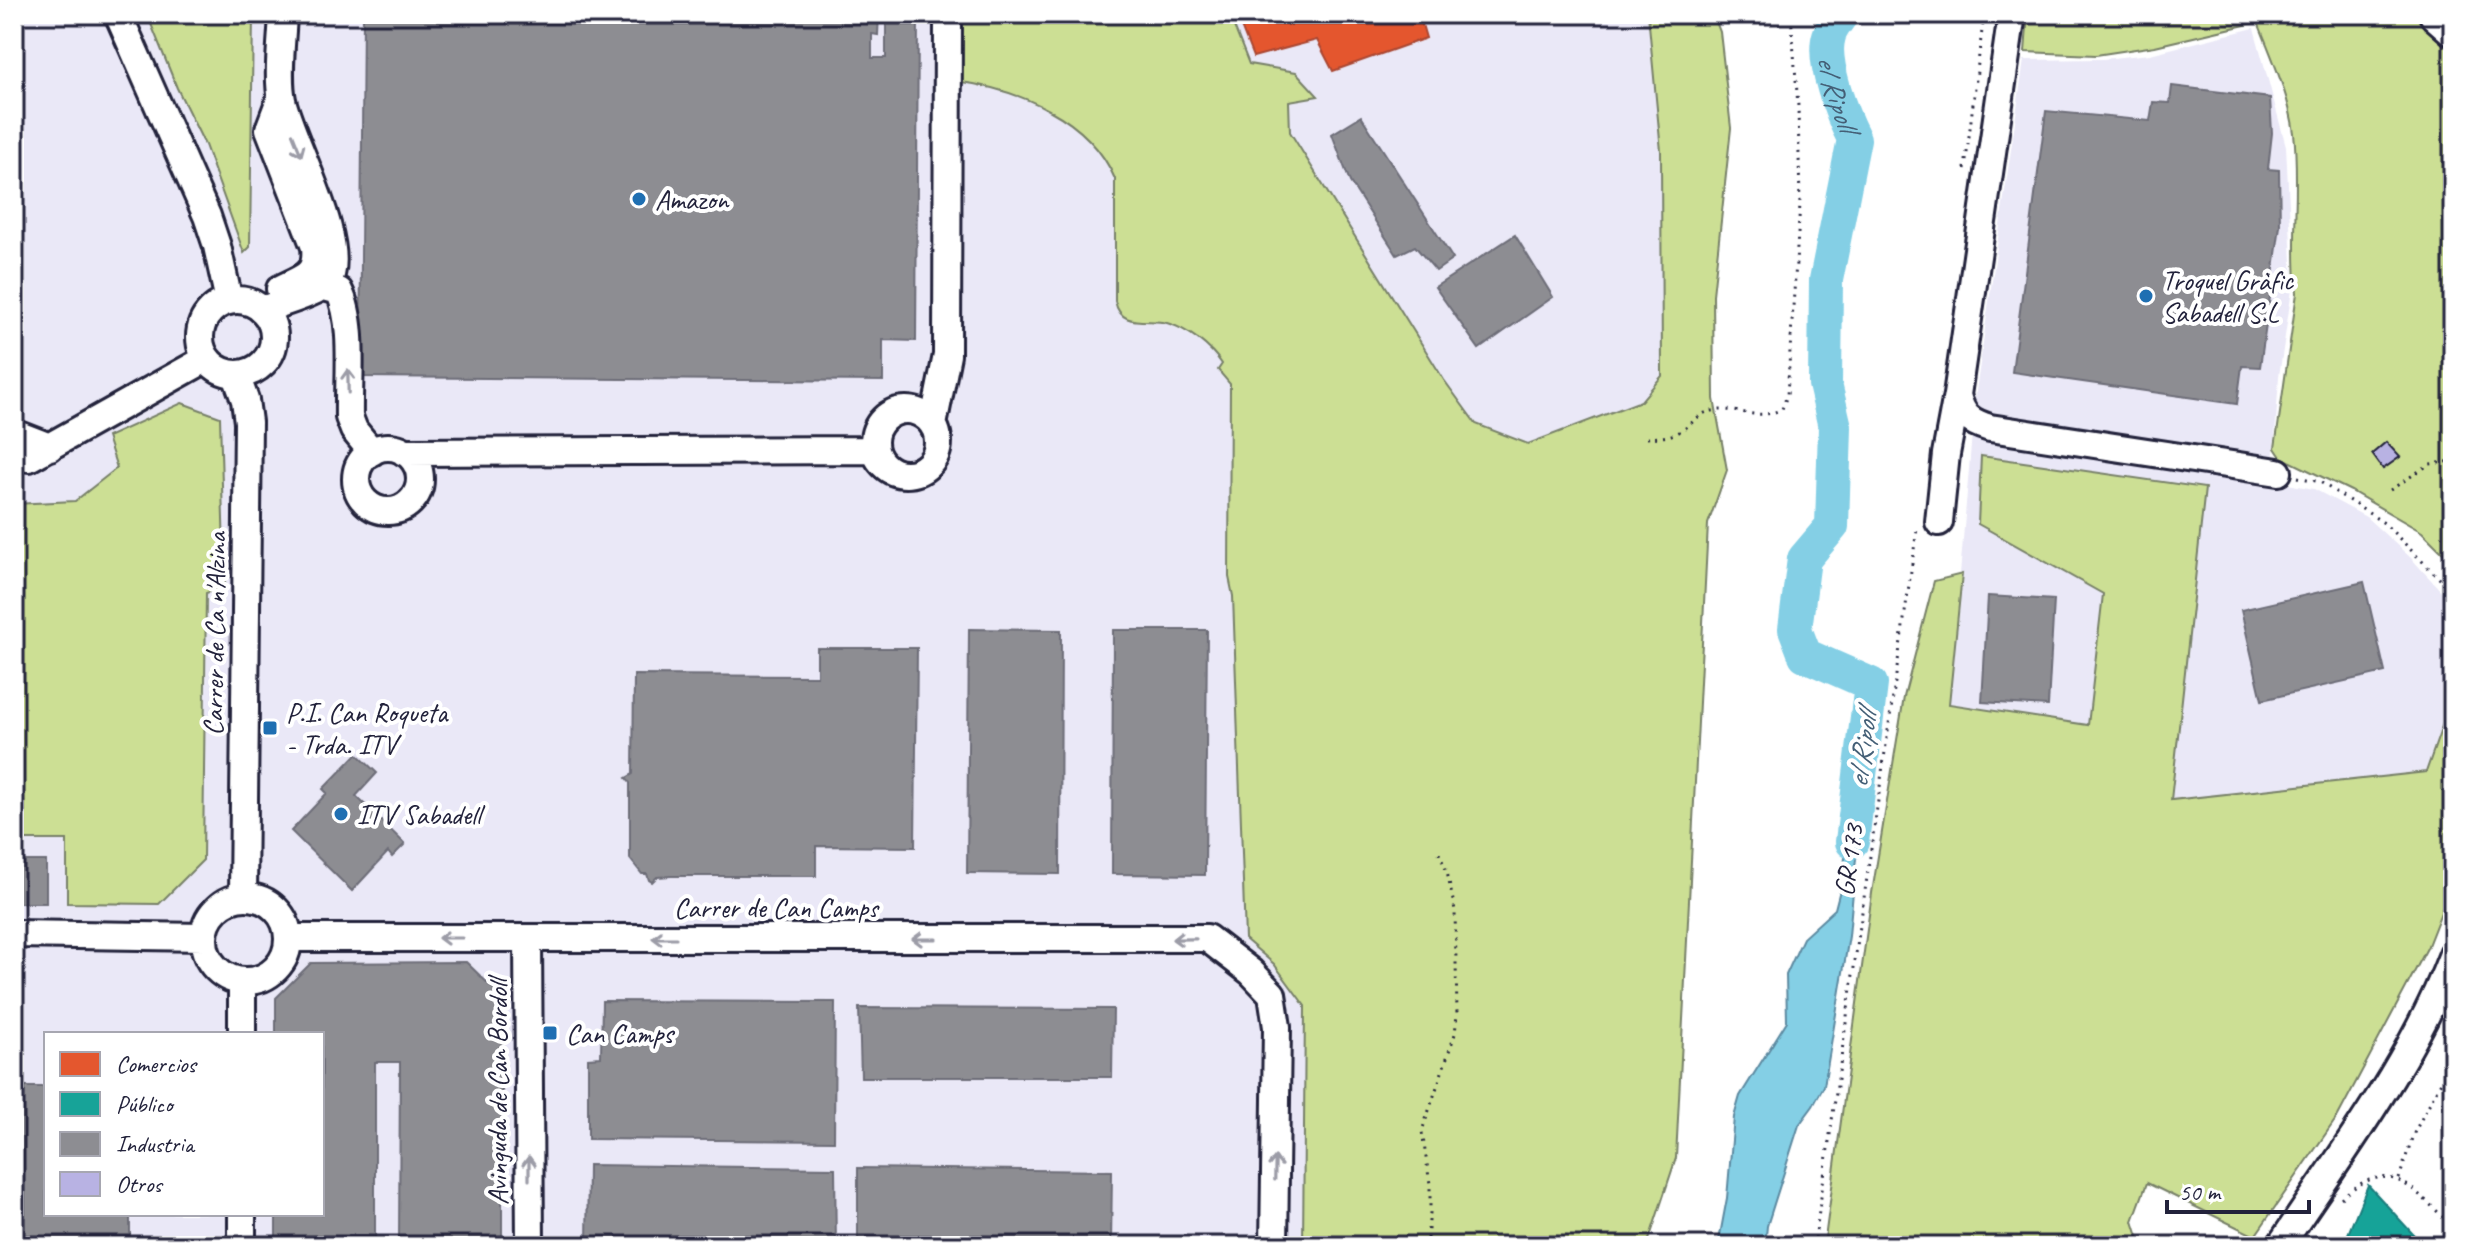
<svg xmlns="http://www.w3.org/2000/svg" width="2467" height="1260" font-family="Caveat,sans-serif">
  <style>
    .built { fill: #eae8f7; fill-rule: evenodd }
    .green { fill: #ccdf94; stroke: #778068; stroke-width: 2 }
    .water { fill: #84cfe5; stroke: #5d8aa1; stroke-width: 2 }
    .shops { fill: #e4572e; stroke: #aa4732; stroke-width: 2 }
    .public { fill: #17a398; stroke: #1a7c7c; stroke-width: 2 }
    .industry { fill: #8d8d92; stroke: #6d6d78; stroke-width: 2 }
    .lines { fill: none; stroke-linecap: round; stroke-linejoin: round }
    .river { stroke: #84cfe5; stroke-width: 34 }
    .building { fill: #b8b2e3; stroke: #22223b; stroke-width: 2 }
    .minor-casing { stroke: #22223b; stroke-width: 32 }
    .major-casing { stroke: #22223b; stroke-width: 38 }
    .path { stroke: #22223b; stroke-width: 3; stroke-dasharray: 2 6; stroke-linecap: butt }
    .minor { stroke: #fff; stroke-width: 26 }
    .major { stroke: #fff; stroke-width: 32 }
    .oneway { stroke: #9c9ca7 }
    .poi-dot { fill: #1f6fb2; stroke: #fff; stroke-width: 3 }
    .labels { text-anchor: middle; stroke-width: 8; stroke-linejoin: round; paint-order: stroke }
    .poi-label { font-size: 28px; fill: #22223b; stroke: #fff; text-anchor: start }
    .street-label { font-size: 28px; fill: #22223b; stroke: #fff }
    .water-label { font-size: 30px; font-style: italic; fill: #445f76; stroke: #fff }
  </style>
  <rect width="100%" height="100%" fill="#fff"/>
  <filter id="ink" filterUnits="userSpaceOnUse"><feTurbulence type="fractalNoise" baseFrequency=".0125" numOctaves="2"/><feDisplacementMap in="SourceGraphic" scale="16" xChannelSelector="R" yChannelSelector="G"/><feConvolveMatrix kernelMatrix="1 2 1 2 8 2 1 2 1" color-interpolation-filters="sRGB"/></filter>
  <g filter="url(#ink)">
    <path class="built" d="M14,14H147L177,88L205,145L244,253L250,247L253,14H956L955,81L991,87L1024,98L1059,116L1087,138L1105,158L1115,179V306L1139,322L1168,323L1193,337L1213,351L1222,364L1218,370L1230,384L1229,577L1233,596L1245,939L1274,964L1305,1006L1303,1246H14V840H67L68,903L203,860L206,593L117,468L75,501L14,504ZM46,1034H322V1214H46Z
      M1229,14H1648L1661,151L1662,376L1641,401L1528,444L1476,424L1444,380L1290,132L1289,101L1317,95L1296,72L1249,65Z
      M2254,28L2286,146L2293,283L2279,376L2272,481L2314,489L2366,517L2411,558L2453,604V695L2426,772L2171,800L2204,488L1981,456L1978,524L2103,594L2088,726L1949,704L1975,398L2024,60L2103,59L2150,54Z"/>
    <path class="green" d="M147,14H253L250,247L244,253L205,145L177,88Z
      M956,14H1229L1249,64L1296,72L1318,96L1289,101L1290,132L1444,380L1476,424L1528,444L1641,401L1662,376L1661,151L1648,14H1713L1720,32L1731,128L1713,295L1714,399L1727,470L1708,524L1676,1158L1647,1246H1303L1305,1006L1274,964L1245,939L1233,596L1229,577L1230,384L1218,370L1222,364C1211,347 1188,329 1167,323C1146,318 1121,329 1115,301V179C1089,117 1017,89 955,81Z
      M2028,14H2416L2453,47V563L2422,532L2351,491L2281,457L2275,448L2297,293C2291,240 2300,185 2294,133C2289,95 2272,58 2258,22L2155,46L2096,55L2025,52Z
      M182,403L220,417L225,587L206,593L203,860L159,904L67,903V840H14V504L75,501L117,468L107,437Z
      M1981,456L2205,488L2171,800L2426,772L2453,695V863L2445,902L2427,948L2338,1116L2255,1236L2147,1183L2133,1221L2141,1246H1824L1872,893L1904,697L1934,581L1962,574L1949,704L2088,725L2103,594L1978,524Z"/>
    <path class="water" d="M1858,798L1861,803L1849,936L1824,1086L1813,1106L1799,1125L1767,1226L1765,1246H1718L1727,1198L1734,1117L1740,1096L1787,1021L1786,975L1803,938L1835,909L1842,882L1852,801Z"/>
    <path class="shops" d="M1236,14H1419L1426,38L1333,71L1317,40L1253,57Z"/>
    <path class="public" d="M2368,1185L2424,1246H2338L2346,1239Z"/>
    <path class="industry" d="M363,14H879L878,35L872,34V58H886V14H918L916,341L883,340V381L360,377Z
      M2172,86L2270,98L2272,133L2268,169L2279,170L2280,226L2260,367L2242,366L2237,404L2012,372L2046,111L2150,121L2153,102L2170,103Z
      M1361,116L1453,259L1436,271L1415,246L1397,255L1350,182L1332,134Z
      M1515,235L1553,297L1479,349L1435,287Z
      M2364,582L2385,672L2262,700L2241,610Z
      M1988,596L2054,600L2048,706L1982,702Z
      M969,629L1061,630L1060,874L967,873Z
      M1113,630H1207L1205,875L1112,874Z
      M817,648H917L915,847L816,846V876H671L657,877L652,882L649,880L647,874H642L630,859V783L626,778L633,774L634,675L817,676Z
      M357,754L377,773L356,796L405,844L392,857L388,852L352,891L291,831L327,793L323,789Z
      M14,861H46V903H14Z
      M466,962L502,997V1246H399L400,1062H375V1246H276V1214H322V1034H276V998L311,963Z
      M602,1001L835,1002L834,1141L588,1139V1058L601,1057Z
      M859,1008L1113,1009L1112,1077H861Z
      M14,1087H46V1214H130V1246H14Z
      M588,1165L835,1168L836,1246H587Z
      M858,1168L1112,1171L1111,1246H858Z"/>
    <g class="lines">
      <path class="river" id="s1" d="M1842,14C1838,20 1831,28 1829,36C1821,61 1842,116 1854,139L1826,280L1825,384L1835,427L1832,526L1804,559L1795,629L1805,655L1871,684L1852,842"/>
    </g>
    <path class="building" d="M2386,442L2400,457L2383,469L2372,454Z"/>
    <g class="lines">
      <defs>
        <path id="minor" d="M118,14L207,216L217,246L229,301
          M2012,14L1957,395C1962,416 1970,422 1990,428L2278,472
          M324,287L339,291C355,323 348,380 349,417L354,430L372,452
          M280,289C303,277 318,276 315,247L269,129L281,97
          M200 337a37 37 0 1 1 74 0a37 37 0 1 1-74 0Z
          M262,310C277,304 320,293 328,281C350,246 291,141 282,100C277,76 282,39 283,14
          M236,375L245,400L248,422L243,896
          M874 442a32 32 0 1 1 64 0a32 32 0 1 1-64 0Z
          M933,425L947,355L948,14
          M14,433L50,447
          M356 479a32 32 0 1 1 64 0a32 32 0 1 1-64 0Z
          M404,452L875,450
          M14,456L29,458L206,359
          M1939,522L1946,454L1957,395
          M204 939a42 42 0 1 1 84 0a42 42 0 1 1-84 0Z
          M14,934L204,937
          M289,938H1207L1251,972L1272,994L1277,1027L1274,1246
          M528,938L530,1246
          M242,1034V981
          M242,1246V1214
          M2280,1246C2341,1154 2414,1058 2453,954"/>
        <path id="major" d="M2436,14L2453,29"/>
      </defs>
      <use href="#minor" class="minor-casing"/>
      <use href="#major" class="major-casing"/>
      <path class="path" d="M1965,169L1984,14
        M1647,438C1663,437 1675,437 1688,426C1694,421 1700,414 1708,412C1735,404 1754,423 1782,409L1787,395L1800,204L1798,106L1791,14
        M2298,477L2320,482L2384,523L2453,592
        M2390,490L2430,464L2453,461
        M2399,1179L2413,1135L2453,1058
        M2341,1198C2392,1153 2413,1191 2453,1226
        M1426,1246L1430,1213V1184L1422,1131L1455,1034L1457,1014L1455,910L1447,872L1439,853
        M1814,1246L1917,529"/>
      <use href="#minor" class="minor"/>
      <use href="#major" class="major"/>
    </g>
    <defs><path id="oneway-shaft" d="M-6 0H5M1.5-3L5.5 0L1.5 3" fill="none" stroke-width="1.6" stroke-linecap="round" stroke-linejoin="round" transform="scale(2)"/></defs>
    <g class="oneway">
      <use href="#oneway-shaft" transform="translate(297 145) rotate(68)"/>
      <use href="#oneway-shaft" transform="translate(348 381) rotate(-91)"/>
      <use href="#oneway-shaft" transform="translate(450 938) rotate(-180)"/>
      <use href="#oneway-shaft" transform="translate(664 938) rotate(-180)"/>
      <use href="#oneway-shaft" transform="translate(924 939) rotate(-180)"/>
      <use href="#oneway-shaft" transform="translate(1184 939) rotate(179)"/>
      <use href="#oneway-shaft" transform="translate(529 1168) rotate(-90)"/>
      <use href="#oneway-shaft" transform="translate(1275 1168) rotate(-89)"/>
    </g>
  </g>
  <g class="poi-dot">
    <circle cx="639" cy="199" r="8"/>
    <circle cx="2146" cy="296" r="8"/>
    <rect x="262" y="720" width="16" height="16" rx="4"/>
    <circle cx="341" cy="814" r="8"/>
    <rect x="542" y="1025" width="16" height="16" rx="4"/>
  </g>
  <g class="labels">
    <g class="poi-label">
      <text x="655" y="209">Amazon</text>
      <text x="2162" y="290">Troquel Gràfic<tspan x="2162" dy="32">Sabadell S.L</tspan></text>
      <text x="286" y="722">P.I. Can Roqueta<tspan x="286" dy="32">- Trda. ITV</tspan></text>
      <text x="357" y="824">ITV Sabadell</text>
      <text x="566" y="1043">Can Camps</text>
    </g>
    <g class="street-label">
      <text transform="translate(214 634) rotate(-89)" y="10">Carrer de Ca n'Alzina</text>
      <text transform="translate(1848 860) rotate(-82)" y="10">GR 173</text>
      <text x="776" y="917">Carrer de Can Camps</text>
      <text transform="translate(497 1092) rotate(-90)" y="10">Avinguda de Can Bordoll</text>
    </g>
    <g class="water-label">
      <text dy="10" stroke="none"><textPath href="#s1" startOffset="84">el Ripoll</textPath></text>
      <text transform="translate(1862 750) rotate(-83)" y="10">el Ripoll</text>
    </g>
  </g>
  <rect width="2467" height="1260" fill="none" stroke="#fff" stroke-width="48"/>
  <rect x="24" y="24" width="2419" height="1212" fill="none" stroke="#22223b" stroke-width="3" filter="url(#ink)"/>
  <rect x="44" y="1032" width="280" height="184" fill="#ffffff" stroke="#a7a7b1" stroke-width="2"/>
  <rect x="60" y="1052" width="40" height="24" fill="#e4572e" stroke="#a7a7b1" stroke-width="2"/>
  <text x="116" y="1072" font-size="24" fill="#22223b">Comercios</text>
  <rect x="60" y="1092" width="40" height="24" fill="#17a398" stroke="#a7a7b1" stroke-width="2"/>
  <text x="116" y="1112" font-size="24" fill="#22223b">Público</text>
  <rect x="60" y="1132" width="40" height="24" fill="#8d8d92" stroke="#a7a7b1" stroke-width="2"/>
  <text x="116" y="1152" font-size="24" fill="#22223b">Industria</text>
  <rect x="60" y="1172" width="40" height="24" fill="#b8b2e3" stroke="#a7a7b1" stroke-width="2"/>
  <text x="116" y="1192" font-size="24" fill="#22223b">Otros</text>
  <path d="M2167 1200v12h142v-12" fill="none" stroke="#22223b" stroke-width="4"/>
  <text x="2179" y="1200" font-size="24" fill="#22223b" stroke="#ffffff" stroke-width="6" paint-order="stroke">50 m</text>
</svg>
